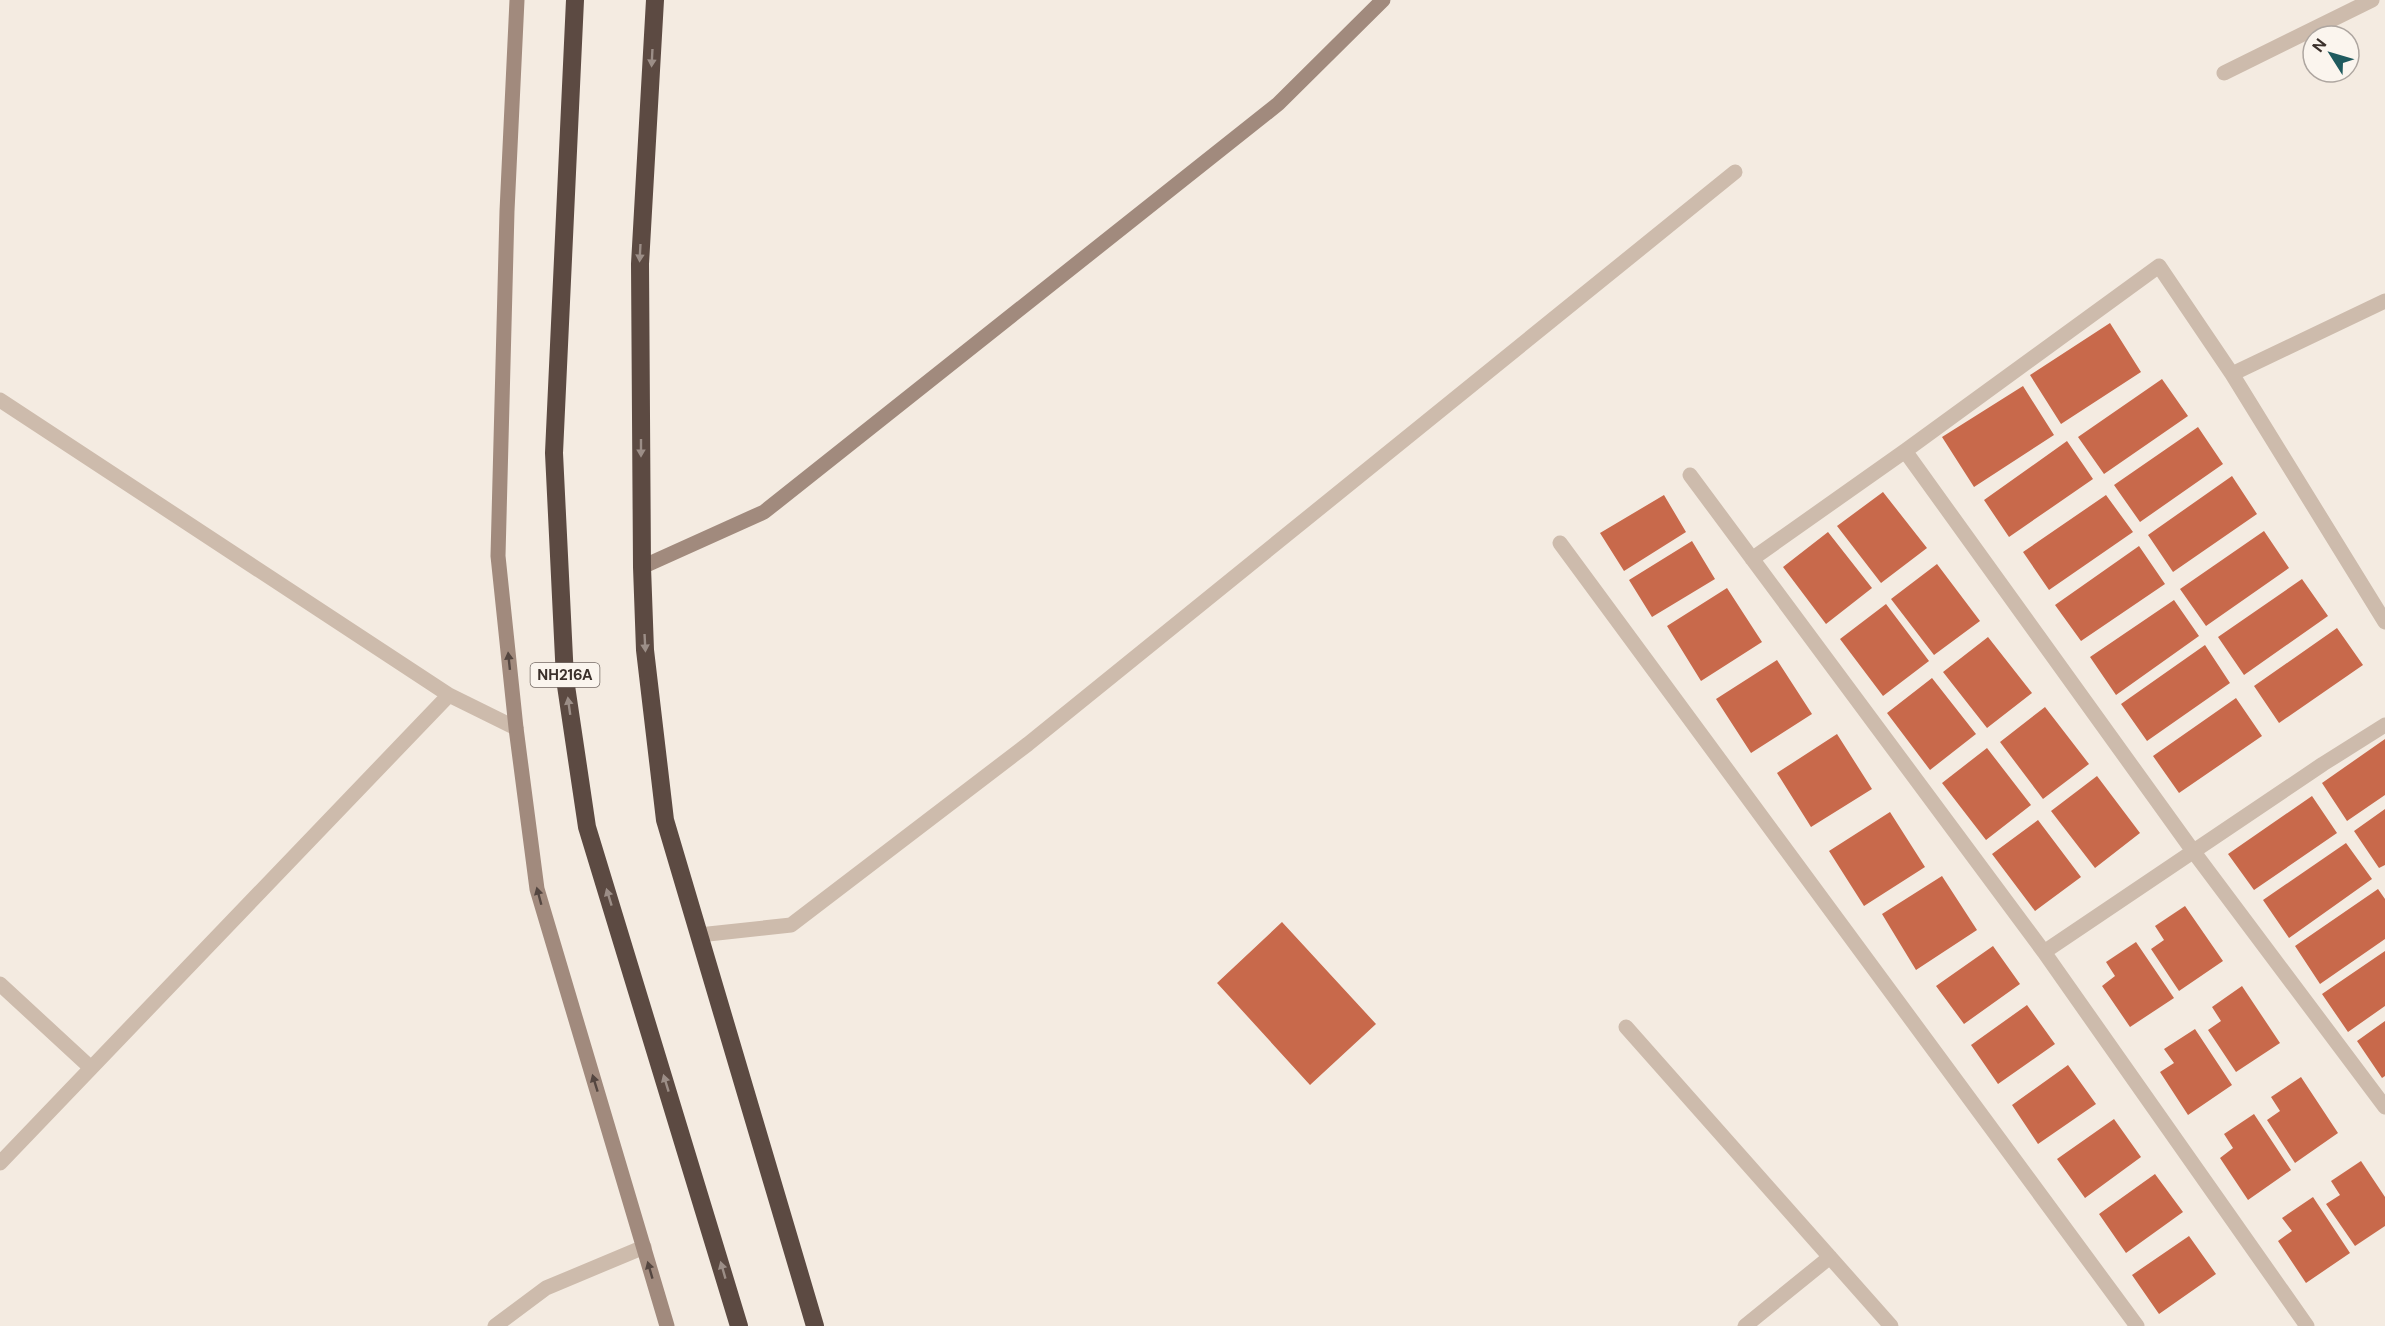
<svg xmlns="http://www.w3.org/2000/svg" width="2385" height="1326" font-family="'DM Sans',sans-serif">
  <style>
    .building { fill: #c8694b }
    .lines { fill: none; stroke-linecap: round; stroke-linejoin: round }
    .street { stroke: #cdbbac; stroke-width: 15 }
    .secondary { stroke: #a18a7d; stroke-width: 15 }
    .highway { stroke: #5c4a42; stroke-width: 18 }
    .oneway { fill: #9c8e87 }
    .oneway2 { fill: #544640 }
    .labels { text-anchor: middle; stroke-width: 5; stroke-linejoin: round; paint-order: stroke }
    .shield { fill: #fbf5ee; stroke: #756b66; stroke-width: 1.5 }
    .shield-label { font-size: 15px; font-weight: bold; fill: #3b302b }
  </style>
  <rect width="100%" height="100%" fill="#f4ebe1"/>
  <path class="building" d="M2110,323L2141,372L2061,424L2030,375Z
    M2162,379L2188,416L2104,474L2078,437Z
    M2023,386L2054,435L1974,487L1942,437Z
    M2198,427L2223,464L2140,522L2114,485Z
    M2067,441L2093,479L2009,537L1984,500Z
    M2232,476L2257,514L2173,572L2148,535Z
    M1883,492L1927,548L1881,583L1837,526Z
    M1664,495L1686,532L1624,571L1600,533Z
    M2106,495L2133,532L2049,590L2023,552Z
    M2264,531L2289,568L2206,626L2180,589Z
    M1828,532L1872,588L1826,624L1783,567Z
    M1692,541L1715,579L1652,617L1629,580Z
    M2139,546L2165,584L2081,641L2055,605Z
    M1937,564L1980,621L1934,655L1891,599Z
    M2302,579L2328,616L2244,675L2218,637Z
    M1727,588L1762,642L1701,681L1667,626Z
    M2174,600L2199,636L2116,695L2090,657Z
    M1886,604L1929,661L1883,696L1840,639Z
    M2337,628L2363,665L2279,723L2254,686Z
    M1988,637L2032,693L1987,728L1943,672Z
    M2205,645L2230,683L2147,741L2121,704Z
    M1777,660L1812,714L1751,753L1716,699Z
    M1932,678L1976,734L1930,770L1887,713Z
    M2236,698L2262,736L2179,793L2153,756Z
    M2045,707L2089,764L2043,799L2000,742Z
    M1837,734L1872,789L1811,827L1777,773Z
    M2385,739V795L2347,821L2322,783Z
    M1987,748L2031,805L1986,840L1942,783Z
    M2097,776L2140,833L2095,868L2051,811Z
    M2312,796L2337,833L2254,890L2228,854Z
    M2385,809V865L2379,868L2354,831Z
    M1890,812L1925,867L1864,906L1829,851Z
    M2038,820L2081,877L2035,911L1992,854Z
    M2346,843L2372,879L2289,938L2263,900Z
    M1942,876L1977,930L1916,970L1882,914Z
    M2378,889L2385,899V939L2320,984L2295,946Z
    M2185,906L2223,961L2179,991L2151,949L2164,940L2155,926Z
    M1282,922L1376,1024L1310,1085L1217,983Z
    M2136,942L2174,998L2130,1027L2102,986L2115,976L2106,962Z
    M1993,946L2020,984L1964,1024L1936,986Z
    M2385,951V1006L2348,1032L2322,994Z
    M2242,986L2280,1043L2236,1072L2208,1030L2221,1021L2212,1007Z
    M2027,1005L2055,1044L1998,1084L1971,1045Z
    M2385,1021V1076L2382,1078L2357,1041Z
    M2195,1029L2232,1085L2188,1115L2160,1072L2174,1063L2164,1049Z
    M2068,1065L2096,1104L2038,1144L2012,1105Z
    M2301,1077L2338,1133L2295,1163L2267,1120L2280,1111L2271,1097Z
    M2254,1114L2291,1170L2248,1200L2220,1158L2233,1148L2224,1134Z
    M2114,1119L2141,1157L2085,1198L2057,1159Z
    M2361,1161L2385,1197V1226L2355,1246L2326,1204L2340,1195L2331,1181Z
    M2155,1174L2183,1212L2126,1253L2099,1214Z
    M2313,1197L2350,1253L2306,1283L2278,1241L2292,1231L2282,1218Z
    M2189,1236L2216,1274L2159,1314L2132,1275Z"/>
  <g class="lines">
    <path class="street" d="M2224,73L2372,0
      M2385,301L2232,374L2385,622
      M0,400L449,695L516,728
      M1905,451L2193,851L2385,1107
      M1690,475L2044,952L2307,1326
      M1560,543L2137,1326
      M1752,559L1905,451L2159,266L2232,374
      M699,935L791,925L1028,744L1735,172
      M2044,952L2323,764L2385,725
      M0,984L91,1068
      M1626,1027L1891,1326
      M0,1163L449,695
      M495,1326L546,1288L644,1247
      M1745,1326L1830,1257"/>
    <path class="secondary" d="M517,0L507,211L498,556L516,728L537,889L667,1326
      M642,567L764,512L1278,104L1383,0"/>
    <path class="highway" d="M575,0L554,453L565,679L587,827L739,1326
      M655,0L640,264L642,567L645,650L665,820L815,1326"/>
  </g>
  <defs><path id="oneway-solid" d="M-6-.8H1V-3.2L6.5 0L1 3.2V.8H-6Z" transform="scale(1.5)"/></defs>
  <g class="oneway">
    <use href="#oneway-solid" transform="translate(652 58) rotate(93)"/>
    <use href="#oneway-solid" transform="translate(640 253) rotate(93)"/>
    <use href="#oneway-solid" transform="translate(641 448) rotate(90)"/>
    <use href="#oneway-solid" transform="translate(645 643) rotate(87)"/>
    <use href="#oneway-solid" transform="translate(569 706) rotate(-98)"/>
    <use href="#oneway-solid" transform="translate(609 897) rotate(-107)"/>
    <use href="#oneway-solid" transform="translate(666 1083) rotate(-107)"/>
    <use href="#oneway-solid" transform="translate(723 1270) rotate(-106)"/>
  </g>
  <g class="oneway2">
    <use href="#oneway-solid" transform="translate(509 661) rotate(-96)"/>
    <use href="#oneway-solid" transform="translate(539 896) rotate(-105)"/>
    <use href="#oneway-solid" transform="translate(595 1083) rotate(-107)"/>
    <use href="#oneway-solid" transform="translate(650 1270) rotate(-106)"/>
  </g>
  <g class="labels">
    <rect class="shield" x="530.5" y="663" width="69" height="24" rx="4.5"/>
    <g class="shield-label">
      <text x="565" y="680">NH216A</text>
    </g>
  </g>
  <g transform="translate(2331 54) rotate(307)"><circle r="28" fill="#fbf5ee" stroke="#aea6a0" stroke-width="1.5"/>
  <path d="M0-4.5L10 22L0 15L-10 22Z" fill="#1f5a5e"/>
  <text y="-9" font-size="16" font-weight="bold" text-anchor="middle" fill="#3b302b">N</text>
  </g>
</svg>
